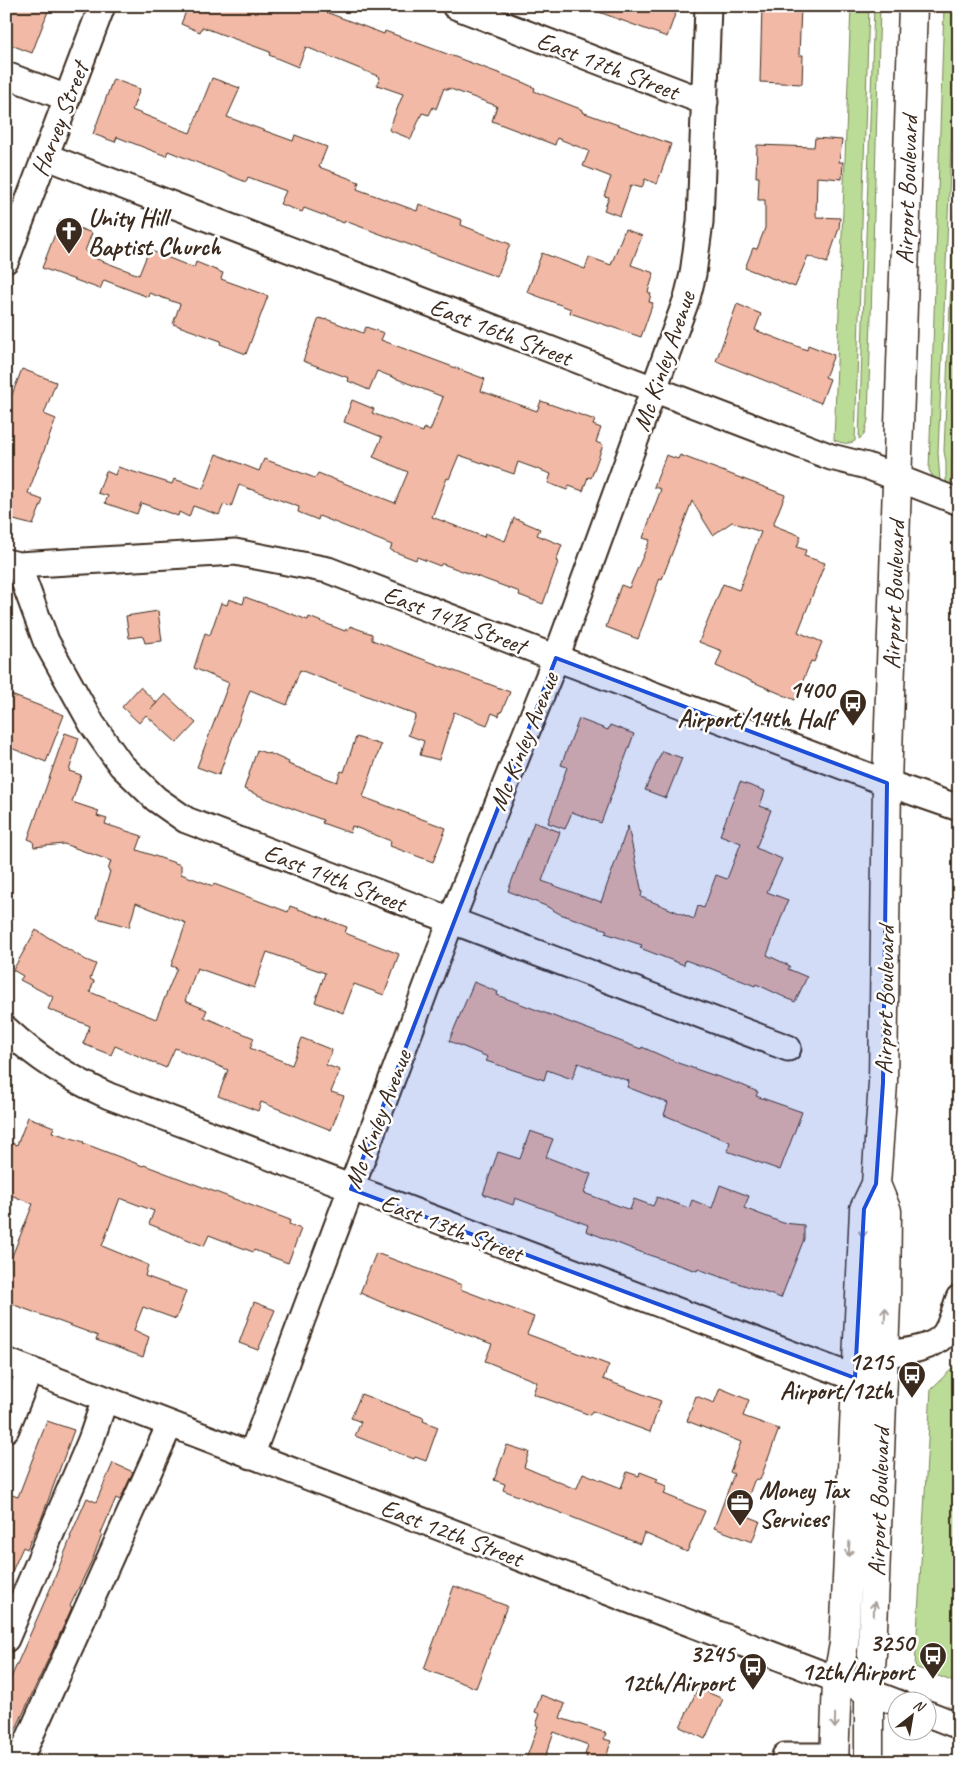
<svg xmlns="http://www.w3.org/2000/svg" width="965" height="1768" font-family="Caveat,sans-serif">
  <style>
    .green { fill: #bbdc96; stroke: #7b835a }
    .building { fill: #f1b9a6; stroke: #3b2a1e }
    .lines { fill: none; stroke-linecap: round; stroke-linejoin: round }
    .minor-casing { stroke: #3b2a1e; stroke-width: 29 }
    .major-casing { stroke: #3b2a1e; stroke-width: 31 }
    .minor { stroke: #fff; stroke-width: 25 }
    .major { stroke: #fff; stroke-width: 28 }
    .oneway { stroke: #a79f9a }
    .marked { fill: #1d4ed8; fill-opacity: 0.2; stroke: #1d4ed8; stroke-width: 4; stroke-linejoin: round }
    .labels { text-anchor: middle; stroke-width: 5; stroke-linejoin: round; paint-order: stroke }
    .street-label { font-size: 25px; fill: #3b2a1e; stroke: #fff }
    .poi-label { font-size: 25px; font-weight: bold; fill: #3b2a1e; stroke: #fff; text-anchor: end }
  </style>
  <rect width="100%" height="100%" fill="#fff"/>
  <filter id="ink" filterUnits="userSpaceOnUse"><feTurbulence type="fractalNoise" baseFrequency=".02" numOctaves="2"/><feDisplacementMap in="SourceGraphic" scale="10" xChannelSelector="R" yChannelSelector="G"/><feConvolveMatrix kernelMatrix="1 2 1 2 8 2 1 2 1" color-interpolation-filters="sRGB"/></filter>
  <g filter="url(#ink)">
    <path class="green" d="M851,6H869L855,441C847,445 842,443 834,440Z
      M874,6H880L868,420L864,435L859,439Z
      M944,6H957L938,452L940,482L933,477L929,470Z
      M959,87V294L951,484L946,483V462L944,451Z
      M959,1362V1684L915,1667L931,1389Z"/>
    <path class="building" d="M6,6H50L32,53L6,43Z
      M188,6H310L384,34L385,31L520,81L535,88L534,91L583,110L582,112L671,144L657,184L645,179L642,188L631,185L620,216L604,210L609,197L604,196L611,177L583,166L589,151L557,138L555,145L492,121L497,106L448,88V90L444,88L436,109L433,107L429,115L422,113L411,139L389,130L403,94L377,85L380,77L306,47L298,67L269,55L270,52L202,27L200,32L181,24Z
      M588,6H678L667,37L588,8Z
      M762,6L801,8L799,55H803L802,84L760,82Z
      M212,78L240,88L227,117L293,141L295,135L327,147L319,167L359,182L357,189L417,211L419,204L462,220L461,225L510,244L497,277L345,221L344,223L304,208L302,212L280,204L286,191L248,177L246,182L168,151L166,156L117,137L115,142L93,134L113,79L140,89L132,110L190,133Z
      M815,138L842,140L839,162H843L842,179L817,177L816,217L840,218L839,228L827,263L808,256L795,287L745,268L753,248L757,249L765,228V200H758L759,177H756L757,145L814,147Z
      M60,221L92,233L85,251L90,254L89,256L139,275L149,250L194,268L196,262L223,273L221,279L268,296L246,354L220,344L221,341L173,324L180,304L149,293L148,297L104,280L100,289L42,268Z
      M625,229L642,236L631,265L654,273L648,292L651,294L649,302L653,303L641,337L570,313L571,309L527,292L542,253L585,269L589,257L611,265Z
      M737,304L761,314L755,330L807,350L808,345L834,355L825,377L830,379L821,403L716,361Z
      M319,318L326,320V319L363,333L366,327L384,333L381,340L485,379L481,391L537,411L541,401L595,420L593,425L601,428L596,442L603,445L591,478L588,477L583,491L569,486L567,490L548,483L551,474L518,462L514,474L459,455L449,479L447,478L432,517L484,537L485,533L505,541L514,518L540,529L537,535L562,545L556,561L558,562L543,604L519,595L520,592L443,564H441L440,566L417,557L416,560L390,550L392,545L319,516L318,520L298,512L299,507L239,485L231,507L224,504L219,515L193,506L189,517L179,512L178,516L141,503L137,514L105,503L108,496L98,493L106,471L115,475L118,467L172,484L174,479L203,489L216,454L259,471L264,459L315,478L318,473L395,503L408,472L373,457L382,437L344,422L352,400L374,409L372,413L423,432L424,428L430,431L443,397L377,371L369,390L348,381L349,378L303,361Z
      M22,369L56,382L44,414L56,419L28,493L32,495V496L43,500L33,525L6,518V410Z
      M666,455L678,459L680,455L785,495L773,525L801,536L797,547L806,550L804,556L825,563L798,632L822,642L814,662L811,661L795,700L716,666L722,651L699,642L723,584L739,590L761,532L732,522L713,535L692,501L662,579L660,578L638,639L606,627L621,585L629,588L650,540L643,538L661,489L654,487Z
      M245,597L308,620L309,617L345,631L346,629L348,630L350,626L372,634V640L510,692L501,713L500,712L499,716L492,713L487,725L454,712L439,760L420,755L424,741L408,735L416,715L300,670L287,705L250,690L219,775L197,767L229,683L194,668L205,633L210,635L221,603L227,605L229,599L243,604Z
      M158,611L162,641L145,643L143,636L129,638L126,616Z
      M140,687L157,703L151,709L165,694L196,723L177,743L146,715L139,723L122,707Z
      M6,693L64,715L46,762L6,746Z
      M579,719L608,730L610,725L634,734L601,823L572,812L565,829L548,823L567,767L561,765Z
      M65,733L79,738L69,771L81,775L72,802L99,811L97,816L107,819L105,824L142,836L137,850L181,865V874L213,886L214,884L288,912L290,906L347,927L345,933L399,954L384,995L354,984L343,1013L315,1002L325,973L267,952L254,988L197,968L185,1001L207,1010L204,1017L254,1038L250,1048L292,1065L302,1038L332,1050L326,1065L340,1070L331,1092L344,1096L331,1130L261,1102L258,1111L218,1096L228,1070L175,1048L166,1068L115,1046L111,1055L83,1044L90,1026L48,1009L53,997L20,980L23,976L13,970L36,930L86,960L96,964L90,979L94,981L90,992L156,1019L177,968L171,966L186,923L136,903L129,927L97,918L110,871L108,870L111,861L64,844L34,847L33,841L28,839Z
      M356,737L381,745L363,797L446,828L433,862L390,846L391,841L352,826L350,833L322,823L323,820L267,799L244,789L257,750L269,754V753L289,762L288,764L337,782L341,771L344,772Z
      M662,751L682,758L666,798L645,790Z
      M740,782L765,791L760,806L771,810L756,848L782,859L767,892L788,900L767,955L790,966L788,969L807,977L795,1002L756,984L755,986L707,967V968L685,960L684,965L640,948L642,945L605,933L607,930L560,914L546,906L508,891L534,822L560,832L542,881L593,900V899L601,902L628,826L642,893L641,897L694,919L698,906L704,908L716,875L727,879L741,843L720,835Z
      M474,982L498,992L497,995L641,1049L642,1047L678,1063L742,1085L758,1092L756,1096L802,1112L780,1170L727,1151L730,1142L664,1115L668,1103L627,1087L629,1081L578,1063L572,1079L547,1070L544,1080L486,1061L488,1057L449,1041Z
      M28,1117L54,1127L52,1132L84,1142L83,1143L143,1166L144,1165L290,1220L289,1224L301,1229L288,1263L254,1250L253,1252L209,1235L204,1246L149,1224L154,1211L120,1198L102,1246L148,1265L145,1276L186,1291L176,1319L143,1307L134,1330L149,1337L143,1357L96,1340L98,1336L88,1332L6,1302V1271L33,1204L6,1193V1156L11,1143L17,1145Z
      M530,1131L553,1139L546,1157L591,1174L584,1193L630,1210L634,1199L653,1206L657,1197L689,1208L692,1200L712,1208L720,1185L749,1196L744,1208L783,1223L804,1225V1239L781,1298L698,1269L697,1271L643,1253L586,1231L588,1225L515,1198L513,1205L483,1194L498,1152L520,1159Z
      M376,1253L462,1285L460,1289L534,1317L527,1334L609,1365L603,1379L661,1401L650,1432L592,1411L590,1415L533,1394L537,1382L485,1361L492,1344L402,1311L360,1293Z
      M254,1302L275,1310L258,1350L239,1343Z
      M720,1388L749,1400L743,1416L779,1429L760,1480L756,1479L754,1481L742,1514L760,1521L752,1542L714,1528L734,1474L730,1472L741,1442L687,1421L696,1396L714,1403Z
      M361,1394L424,1418L423,1421L438,1427L426,1461L415,1457L414,1459L355,1436L361,1422L351,1418Z
      M47,1421L74,1430L42,1517L27,1549L23,1547L6,1585V1493L18,1497Z
      M507,1445L529,1452L524,1467L573,1488H577L583,1473L621,1488L627,1472L639,1476L640,1472L658,1479L656,1482L667,1486L664,1494L705,1511L687,1552L644,1533L640,1544L503,1490L505,1484L494,1480Z
      M113,1463L133,1472L120,1500L116,1498L101,1533L102,1534L93,1558L70,1606L72,1607L65,1623L8,1746H6V1689L51,1587L71,1537H70L87,1498L96,1502Z
      M454,1586L507,1606L476,1688L424,1669Z
      M698,1688L723,1699L705,1739L680,1727Z
      M541,1695L565,1704L560,1718L606,1733L604,1739L611,1741L605,1762H596L586,1759L587,1755H585L588,1745L554,1732L543,1762H525L538,1726L536,1725L540,1714L535,1712Z"/>
    <g class="lines">
      <defs>
        <path id="minor" d="M455,6L705,102
          M6,75L67,98
          M45,156L831,457L867,466L959,502
          M6,260L102,6
          M6,562L18,565L46,641L92,724L121,765L156,799L186,820L788,1048
          M18,565L235,552L328,570L556,658L887,783L959,808
          M6,1029C38,1059 69,1078 109,1096L855,1378
          M883,1353C901,1353 936,1349 946,1332C952,1322 955,1309 959,1298
          M6,1361L898,1703
          M6,1429L30,1370
          M251,1456L451,921L556,658L687,298L693,274L700,222L708,6
          M6,1639L91,1440L105,1399
          M928,1714L959,1726
          M6,1760L19,1761L170,1424
          M785,1762V1756H834"/>
        <path id="major" d="M834,1762L837,1681L844,1644L864,1209L876,1184L883,1083L887,783L913,6
          M869,1762V1693L872,1654L886,1302L887,1211L876,1184"/>
      </defs>
      <use href="#minor" class="minor-casing"/>
      <use href="#major" class="major-casing"/>
      <use href="#minor" class="minor"/>
      <use href="#major" class="major"/>
    </g>
    <defs><path id="oneway-shaft" d="M-6 0H5M1.5-3L5.5 0L1.5 3" fill="none" stroke-width="1.6" stroke-linecap="round" stroke-linejoin="round" transform="scale(1.25)"/></defs>
    <g class="oneway">
      <use href="#oneway-shaft" transform="translate(863 1230) rotate(93)"/>
      <use href="#oneway-shaft" transform="translate(885 1315) rotate(-87)"/>
      <use href="#oneway-shaft" transform="translate(849 1549) rotate(93)"/>
      <use href="#oneway-shaft" transform="translate(874 1609) rotate(-88)"/>
      <use href="#oneway-shaft" transform="translate(835 1721) rotate(91)"/>
    </g>
  </g>
  <path class="marked" d="M556,658L887,783L883,1083L876,1184L864,1209L855,1378L351,1189Z"/>
  <defs>
    <symbol id="church-pin" viewBox="-11 -11 22 30"><path d="M0 17L-7.5 6A9.5 9.5 0 1 1 7.5 6Z" fill="#3b2a1e" stroke="#fff"/><path d="M-1.2-6h2.4v3.5h3.3v2.4h-3.3V6h-2.4V-.1h-3.3v-2.4h3.3Z" fill="#fff"/></symbol>
    <symbol id="bus-pin" viewBox="-11 -11 22 30"><path d="M0 17L-7.5 6A9.5 9.5 0 1 1 7.5 6Z" fill="#3b2a1e" stroke="#fff"/><path d="M-5-6H5V4H4V6H2V4H-2V6H-4V4H-5ZM-3.5-4V0h7V-4ZM-3.5 1.2v1.5H-2V1.2ZM2 1.2v1.5H3.5V1.2Z" fill="#fff"/></symbol>
    <symbol id="office-pin" viewBox="-11 -11 22 30"><path d="M0 17L-7.5 6A9.5 9.5 0 1 1 7.5 6Z" fill="#3b2a1e" stroke="#fff"/><path d="M-6-3h4V-5.5h4V-3h4V5H-6ZM-1-4.5V-3h2v-1.5ZM-6 0V1H6V0Z" fill="#fff"/></symbol>
  </defs>
  <g fill-rule="evenodd">
    <use href="#church-pin" x="53" y="215" width="32" height="43"/>
    <use href="#bus-pin" x="837" y="687" width="32" height="43"/>
    <use href="#bus-pin" x="896" y="1359" width="32" height="43"/>
    <use href="#office-pin" x="724" y="1487" width="32" height="43"/>
    <use href="#bus-pin" x="917" y="1640" width="32" height="43"/>
    <use href="#bus-pin" x="737" y="1651" width="32" height="43"/>
  </g>
  <g class="labels">
    <g class="street-label">
      <text transform="translate(608 65) rotate(21)" y="9">East 17th Street</text>
      <text transform="translate(59 119) rotate(-69)" y="9">Harvey Street</text>
      <text transform="translate(906 190) rotate(-88)" y="9">Airport Boulevard</text>
      <text transform="translate(501 331) rotate(21)" y="9">East 16th Street</text>
      <text transform="translate(663 361) rotate(-71)" y="9">Mc Kinley Avenue</text>
      <text transform="translate(893 595) rotate(-88)" y="9">Airport Boulevard</text>
      <text transform="translate(455 619) rotate(21)" y="9">East 14½ Street</text>
      <text transform="translate(523 741) rotate(-68)" y="9">Mc Kinley Avenue</text>
      <text transform="translate(335 877) rotate(21)" y="9">East 14th Street</text>
      <text transform="translate(884 1000) rotate(-89)" y="9">Airport Boulevard</text>
      <text transform="translate(377 1119) rotate(-69)" y="9">Mc Kinley Avenue</text>
      <text transform="translate(452 1227) rotate(21)" y="9">East 13th Street</text>
      <text transform="translate(878 1502) rotate(-88)" y="9">Airport Boulevard</text>
      <text transform="translate(452 1532) rotate(21)" y="9">East 12th Street</text>
    </g>
    <g class="poi-label">
      <text x="88" y="226" text-anchor="start">Unity Hill<tspan x="88" dy="29">Baptist Church</tspan></text>
      <text x="834" y="698">1400<tspan x="834" dy="29">Airport/14th Half</tspan></text>
      <text x="893" y="1370">1215<tspan x="893" dy="29">Airport/12th</tspan></text>
      <text x="759" y="1498" text-anchor="start">Money Tax<tspan x="759" dy="29">Services</tspan></text>
      <text x="914" y="1651">3250<tspan x="914" dy="29">12th/Airport</tspan></text>
      <text x="734" y="1662">3245<tspan x="734" dy="29">12th/Airport</tspan></text>
    </g>
  </g>
  <rect width="965" height="1768" fill="none" stroke="#fff" stroke-width="25"/>
  <rect x="12" y="12" width="940" height="1743" fill="none" stroke="#3b2a1e" stroke-width="2" filter="url(#ink)"/>
  <g transform="translate(912 1716) rotate(31)"><circle r="24" fill="#ffffff" stroke="#b1aaa5"/>
  <path d="M0-4L9 19L0 12L-9 19Z" fill="#3b2a1e"/>
  <text y="-8" font-size="14" font-weight="bold" text-anchor="middle" fill="#3b2a1e">N</text>
  </g>
</svg>
